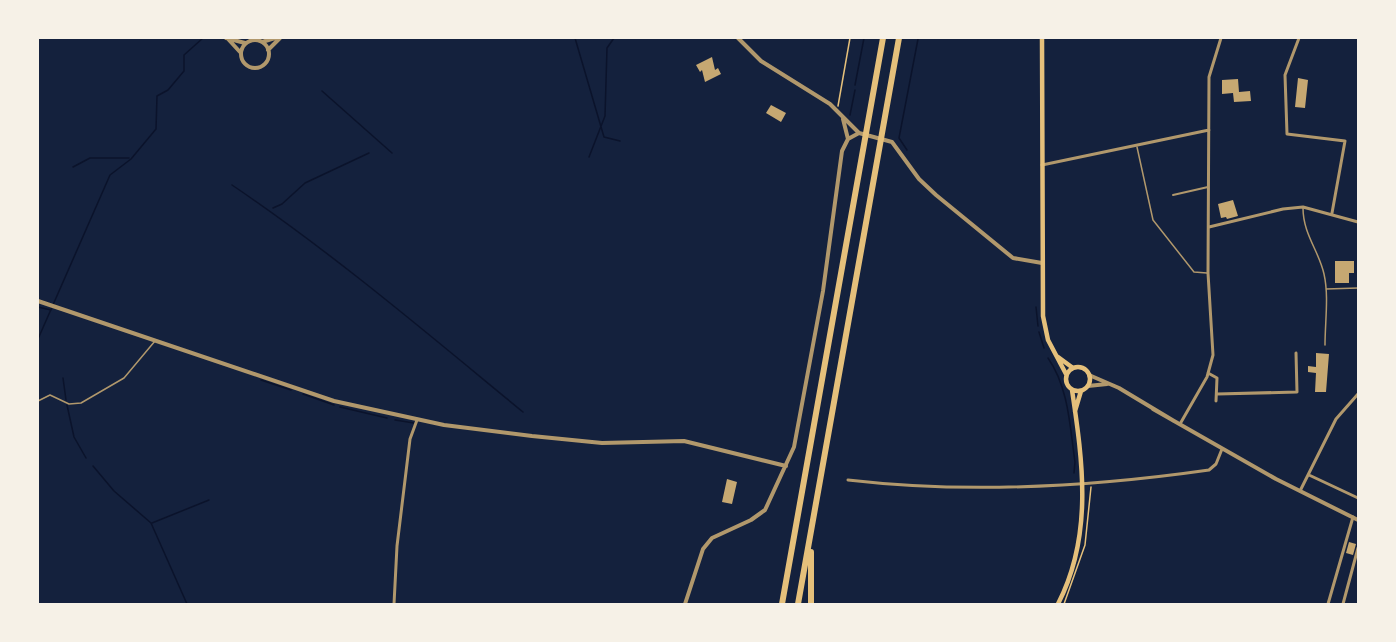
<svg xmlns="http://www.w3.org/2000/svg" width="1396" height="642" font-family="Overpass,sans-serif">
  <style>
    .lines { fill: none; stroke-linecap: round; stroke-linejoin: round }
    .stream { stroke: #0b132b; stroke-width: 1.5 }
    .building { fill: #c6a872 }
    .path { stroke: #e5c07b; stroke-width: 1.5 }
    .service { stroke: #b1986c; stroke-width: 1.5 }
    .pedestrian { stroke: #b1986c; stroke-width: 2 }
    .minor { stroke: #b1986c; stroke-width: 3 }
    .tertiary { stroke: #b1986c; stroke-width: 4 }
    .secondary { stroke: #e5c07b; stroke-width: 4.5 }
    .motorway { stroke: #e5c07b; stroke-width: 6 }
  </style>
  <rect width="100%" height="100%" fill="#14213d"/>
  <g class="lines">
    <path class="stream" d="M575,38L604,137L620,141
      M855,85L864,38
      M322,91L392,153
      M850,115L855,90
      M907,150L899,138L918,39
      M589,157L605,116L607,48L614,38
      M73,167L90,158H129
      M232,185C334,254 428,334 523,412
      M273,208L282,204L305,183L369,153
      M38,307L51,310
      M1036,307L1038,326
      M1039,332L1044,348
      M38,339L110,175L131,159L156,129L157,96L168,90L184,71V55L203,38
      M1048,358C1069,388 1070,428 1075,462L1074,473
      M63,378L66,400
      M261,380L291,390
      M303,394L334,405
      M67,405L74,437L86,458
      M340,407L387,418
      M395,420L414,423
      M93,466L114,491L151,523L187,604
      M152,523L209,500"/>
  </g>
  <path class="building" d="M712,57L715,70L718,68L721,74L705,82L702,70L700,72L696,65Z
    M1298,78L1308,80L1305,108L1295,107Z
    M1238,79L1239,92L1250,91L1251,101L1234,102L1233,93L1222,94V80Z
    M771,105L786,113L781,122L766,113Z
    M1233,200L1238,216L1227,219L1226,217L1221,218L1218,204Z
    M1335,261H1354V273H1349V283H1335Z
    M1316,353L1329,354L1326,392H1315L1316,373L1308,372V366L1316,367Z
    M727,479L737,482L732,504L722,502Z
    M1349,542L1356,544L1353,555L1346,553Z"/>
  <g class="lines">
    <path class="path" d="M838,106L850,38
      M1064,604L1085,545L1091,487"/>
    <path class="service" d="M1137,147L1153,220L1194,272L1207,273
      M1303,208C1303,234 1319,251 1324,274C1329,296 1325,322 1325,345
      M1326,289L1358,288
      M38,401L50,395L69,404L81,403L124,378L155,341"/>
    <path class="pedestrian" d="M1173,195L1208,187"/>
    <path class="minor" d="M1299,38L1285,75L1287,134L1345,141L1332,213
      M1042,165L1209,130
      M1209,227L1283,209L1303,207L1358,222
      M1208,373L1217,378L1216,401
      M1217,394L1297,392L1296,353
      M1180,424L1207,377L1213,355L1208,273L1209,77L1221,38
      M1309,475L1358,498
      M848,480C968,494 1090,487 1209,470L1216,464L1222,449
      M1300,491L1336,419L1358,394
      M394,604L397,546L410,439L417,420
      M1328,604L1353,517
      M1343,604L1358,548"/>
    <path class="tertiary" d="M226,38L245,43
      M738,38L761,61L830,104L859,133L892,142L919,179L936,195L1013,258L1042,263
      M241 54a14 14 0 1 1 28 0a14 14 0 1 1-28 0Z
      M229,40L240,52
      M262,42L275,38
      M268,50L280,38
      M843,119L848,139
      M38,301L334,401L444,425L532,436L602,443L684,441L786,466
      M1089,375L1119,388L1174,421
      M1088,386L1107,384
      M1153,409L1276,479L1358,520
      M685,604L703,549L712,538L751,520L765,510L794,447L823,291L842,151L848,139L859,133"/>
    <path class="secondary" d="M1042,38L1043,316L1048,340L1066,374
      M1058,357L1073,368
      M1066 379a12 12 0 1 1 24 0a12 12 0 1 1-24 0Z
      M1075,411L1081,391
      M1058,604C1093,536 1083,463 1072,390"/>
    <path class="motorway" d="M811,552V604
      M782,604L883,38
      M798,604L899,38"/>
  </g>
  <rect width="1396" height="642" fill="none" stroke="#f6f1e7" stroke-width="78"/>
</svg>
